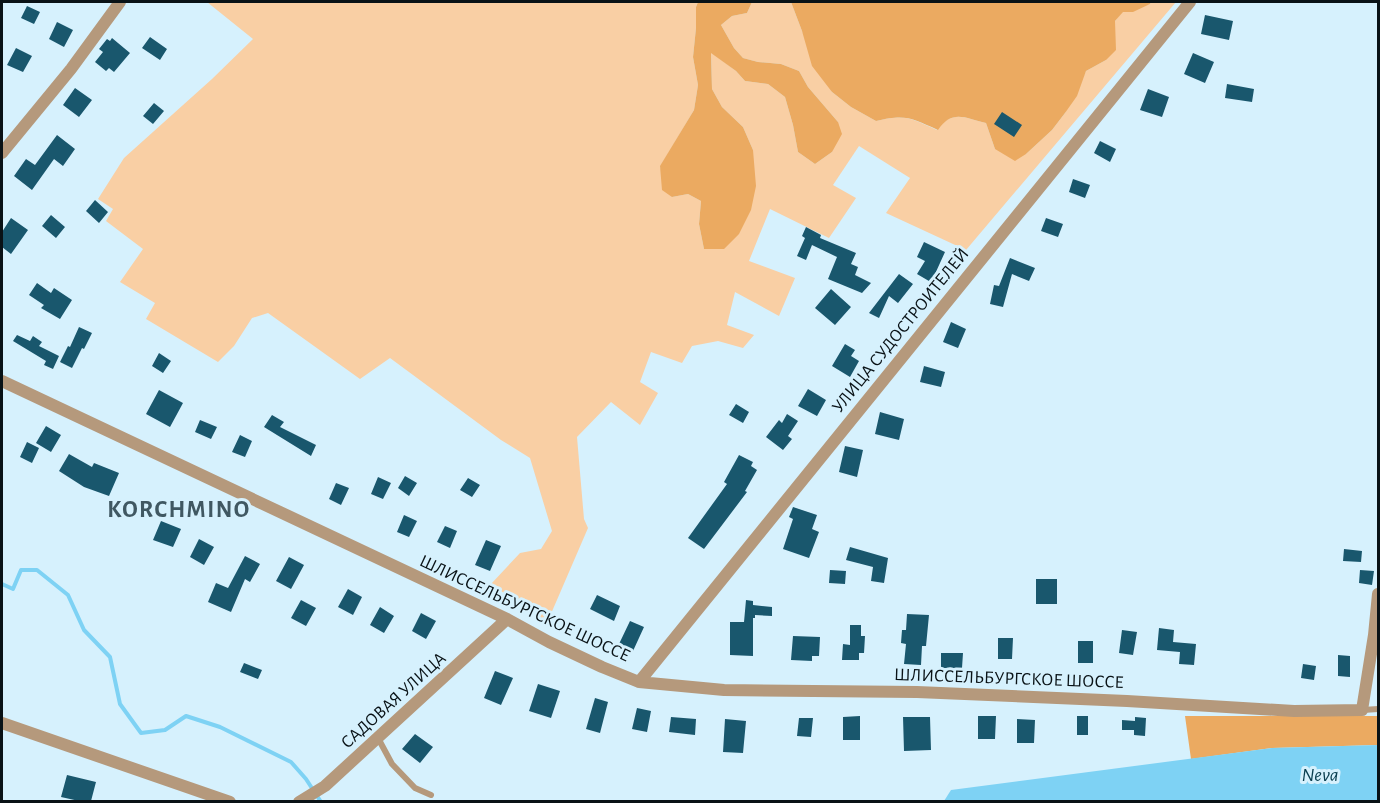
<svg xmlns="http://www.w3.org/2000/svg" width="1380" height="803" font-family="'Alegreya Sans',sans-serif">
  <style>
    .green { fill: #f9cfa4 }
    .forest { fill: #ebaa61 }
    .water { fill: #7ed2f4 }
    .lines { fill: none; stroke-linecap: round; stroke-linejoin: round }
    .stream { stroke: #7ed2f4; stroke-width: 4 }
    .building { fill: #19576d }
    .lane { stroke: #b5997c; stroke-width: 6 }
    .street { stroke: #b5997c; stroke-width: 12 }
    .labels { text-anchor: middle; stroke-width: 6; stroke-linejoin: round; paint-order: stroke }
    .street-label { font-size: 18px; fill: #091216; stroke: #d6f1fd }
    .water-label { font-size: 20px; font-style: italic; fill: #0a3e4f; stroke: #d6f1fd }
    .district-label { font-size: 24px; font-weight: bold; letter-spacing: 1.5px; fill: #405862; stroke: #d6f1fd }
  </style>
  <rect width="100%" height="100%" fill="#d6f1fd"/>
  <path class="green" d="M207,2H698L696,7V28L693,57L698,85L694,110L660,167L672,197L688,194L701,201L699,224L704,249L753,150L743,127L722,107L712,89L711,52L736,71L745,81L768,84L785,97L793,125L798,152L815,164L832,152L838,122L808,87L799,71L781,64L758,62L743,58L734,48L721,25L732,16L747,13L752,2H791L802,31L832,92L851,107L876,121C906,114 910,118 937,130C952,109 965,118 986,123L995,149L1026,154L1052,130L1065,113L1086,71L1106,60L1115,21L1123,11L1150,4L1151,2H1176L966,250L886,213L910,178L859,146L833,185L856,198L829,238L770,209L749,261L795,278L779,316L735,292L727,325L754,335L743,348L718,341L692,346L682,363L651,352L640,382L658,393L640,425L611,402L577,437L584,519L588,528L547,623L491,584L520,553L541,549L552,531L530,458L501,440L390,358L360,379L268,313L252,318L234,346L218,362L146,319L155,303L120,282L143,249L106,221L113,209L98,199L124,158L212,79L253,39Z"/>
  <path class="forest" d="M698,2H752L747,13L732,16L721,25L734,48L743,58L758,62L781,64L799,71L808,87L838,122L842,134L832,152L815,164L798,152L793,125L785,97L768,84L745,81L736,71L711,53L712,89L722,107L743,127L753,150L756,186L751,210L739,234L724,249H704L699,224L701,201L688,194L672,197L662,190L660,166L694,110L698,85L693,57L696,28V7Z
    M791,2H1151L1150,4L1133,12H1123L1115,21L1116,50L1106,60L1086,71L1077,96L1065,113L1052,130L1026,154L1015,161L995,149L986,123C965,118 952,109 938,130C911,118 906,114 876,121L851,107L832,92L812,66L802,31Z
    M1185,716H1378V745L1272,748L1191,759Z"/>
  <path class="water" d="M1378,745V801H944L951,790L1272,748Z"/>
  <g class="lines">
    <path class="stream" d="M2,584L13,589L21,570H37L68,595L84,630L110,657L120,704L141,733L165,730L186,716L220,727L291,762L306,779L321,802"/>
  </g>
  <path class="building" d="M27,6L40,12L34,24L21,18Z
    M1205,15L1233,21L1229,40L1201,34Z
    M57,22L73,30L64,47L49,39Z
    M150,37L167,49L160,60L142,48Z
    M112,38L130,53L114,72L109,68L106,71L95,62L103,52L99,49L107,39L110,41Z
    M16,48L32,56L23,72L7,65Z
    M1193,53L1214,62L1205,83L1184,74Z
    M1227,84L1254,89L1252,102L1225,98Z
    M75,88L92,100L79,117L63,105Z
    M1148,89L1169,97L1162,117L1140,110Z
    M154,103L164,111L153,124L143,116Z
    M1002,112L1022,125L1014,137L994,124Z
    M57,135L75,149L63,166L54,159L32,190L14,176L26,159L35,165Z
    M1100,141L1116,149L1110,162L1094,153Z
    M1073,179L1090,185L1085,198L1069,192Z
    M95,200L108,212L99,223L86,211Z
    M51,215L65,227L56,238L42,226Z
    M11,218L28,230L11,254L2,247V232Z
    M1046,218L1063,224L1058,237L1041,231Z
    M806,227L821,235L820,238L856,253L851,264L858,267L855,275L871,283L862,293L828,279L837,257L812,245L806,260L797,256L805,238L802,236Z
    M924,242L945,252L935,274L939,276L934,284L917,274L925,261L917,257Z
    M1010,258L1035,268L1029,281L1012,274L1003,307L990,304L994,285L999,286Z
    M899,274L913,284L898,303L889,296L879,318L869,313Z
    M37,283L51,293L54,288L72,300L60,319L41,308L44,305L29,295Z
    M831,289L851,307L835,325L815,308Z
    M951,322L966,329L958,348L943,342Z
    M79,327L92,333L84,349L82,348L72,368L60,362L68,346L70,347Z
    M17,335L30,341L33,336L42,342L39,346L59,356L53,369L44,365L46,361L13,341Z
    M845,344L855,350L851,356L859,361L850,377L832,366Z
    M159,353L171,361L163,373L152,366Z
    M924,366L945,372L941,387L920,382Z
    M808,389L826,400L817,416L798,406Z
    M159,390L183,403L170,427L146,414Z
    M736,404L749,412L743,423L729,415Z
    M880,412L904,419L899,440L875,434Z
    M787,414L798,421L788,436L792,439L783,450L766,437L779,420L782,423Z
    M272,415L284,422L280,427L316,445L311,456L264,427Z
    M200,420L217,427L211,439L195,432Z
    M46,426L61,435L51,452L36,443Z
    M240,435L252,441L245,457L232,452Z
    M27,442L39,448L32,463L20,457Z
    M845,446L863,450L857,477L839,472Z
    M69,454L92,467L94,463L119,473L109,496L84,487L59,471Z
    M739,455L753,462L751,466L757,470L745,491L747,492L704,549L688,538L727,484L724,482Z
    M405,476L417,483L409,496L398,488Z
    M378,477L391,483L383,499L371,494Z
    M468,478L480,485L472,497L460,490Z
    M336,483L349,488L341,505L329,499Z
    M793,507L817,515L812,529L819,532L809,558L783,549L793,519L789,517Z
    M404,515L417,521L409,537L397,532Z
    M161,521L181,529L173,547L153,540Z
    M445,526L457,531L450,548L437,542Z
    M199,539L214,547L204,565L190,557Z
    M486,540L501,546L490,571L475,565Z
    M850,547L888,558L884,583L871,581L873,567L846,560Z
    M1344,549L1362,551L1361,562L1343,561Z
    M245,556L260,564L250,582L245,579L231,612L208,602L216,583L228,588Z
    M289,557L304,565L291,589L276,581Z
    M830,570L846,571L845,584L829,583Z
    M1360,570L1374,571L1372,585L1359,583Z
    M1036,579H1057V604H1036Z
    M348,589L362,597L353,615L338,607Z
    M597,595L620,606L614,621L590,609Z
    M301,600L316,608L306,626L291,618Z
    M746,600L753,601V605L772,607V616L755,615V618H753V656L730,655V622H744Z
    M380,607L394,616L384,633L370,625Z
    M421,613L436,621L426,639L412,631Z
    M907,614L929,615L926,646H922L921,665L904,664L906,644L901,643L902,630H906Z
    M630,621L644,627L633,651L619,644Z
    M850,625H861V636H865L864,653H859V660H842L843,644L850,645Z
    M1159,628L1174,630L1173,642L1196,644L1194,665L1179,664L1180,652L1157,650Z
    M1122,630L1137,632L1133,655L1119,653Z
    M793,636L820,637L819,656H812V661L791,660Z
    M998,638H1013L1012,659H998Z
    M1078,641H1093V663H1078Z
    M941,653H963L962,668H941Z
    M1338,655L1350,656V677L1338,676Z
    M244,663L262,670L258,679L240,672Z
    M1303,664L1316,666L1314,680L1301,678Z
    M495,671L513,678L501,705L484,698Z
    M538,684L560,691L551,718L529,711Z
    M595,698L608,702L600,733L586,729Z
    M637,708L651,711L647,732L632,729Z
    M860,716V740H843V717Z
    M978,716H996L995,739H978Z
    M1077,716H1088V735H1077Z
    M671,717L696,719L695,735L669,732Z
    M903,717H930L931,750L904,751Z
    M1135,717L1146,718L1145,736L1134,735V730H1122V720L1135,721Z
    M799,718H813L811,737L797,736Z
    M725,719L746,721L743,753L723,752Z
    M1017,719L1035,720L1034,743H1017Z
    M415,734L433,747L420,763L402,749Z
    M67,775L96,782L91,801H79L61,797Z"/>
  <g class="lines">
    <path class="lane" d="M1363,710L1378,709
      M378,738L392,764L415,788L431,795"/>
    <path class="street" d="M2,153L71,69L120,2
      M2,381L507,619L549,642L602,667L639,682L724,690L917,692L1127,701L1294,711L1362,710L1374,635L1378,594
      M639,682L1190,2
      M2,723L230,802
      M299,802L325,786L507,619"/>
  </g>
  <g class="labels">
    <g class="street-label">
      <text transform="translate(900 330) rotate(-51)" y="6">УЛИЦА СУДОСТРОИТЕЛЕЙ</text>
      <text transform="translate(525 608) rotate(25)" y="6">ШЛИССЕЛЬБУРГСКОЕ ШОССЕ</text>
      <text transform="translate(1009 678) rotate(2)" y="6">ШЛИССЕЛЬБУРГСКОЕ ШОССЕ</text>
      <text transform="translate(393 700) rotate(-42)" y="6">САДОВАЯ УЛИЦА</text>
    </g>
    <g class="water-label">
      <text x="1320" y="781">Neva</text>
    </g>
    <g class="district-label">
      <text x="179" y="517">KORCHMINO</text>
    </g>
  </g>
  <rect width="1380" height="803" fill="none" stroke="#091216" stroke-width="6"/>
</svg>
